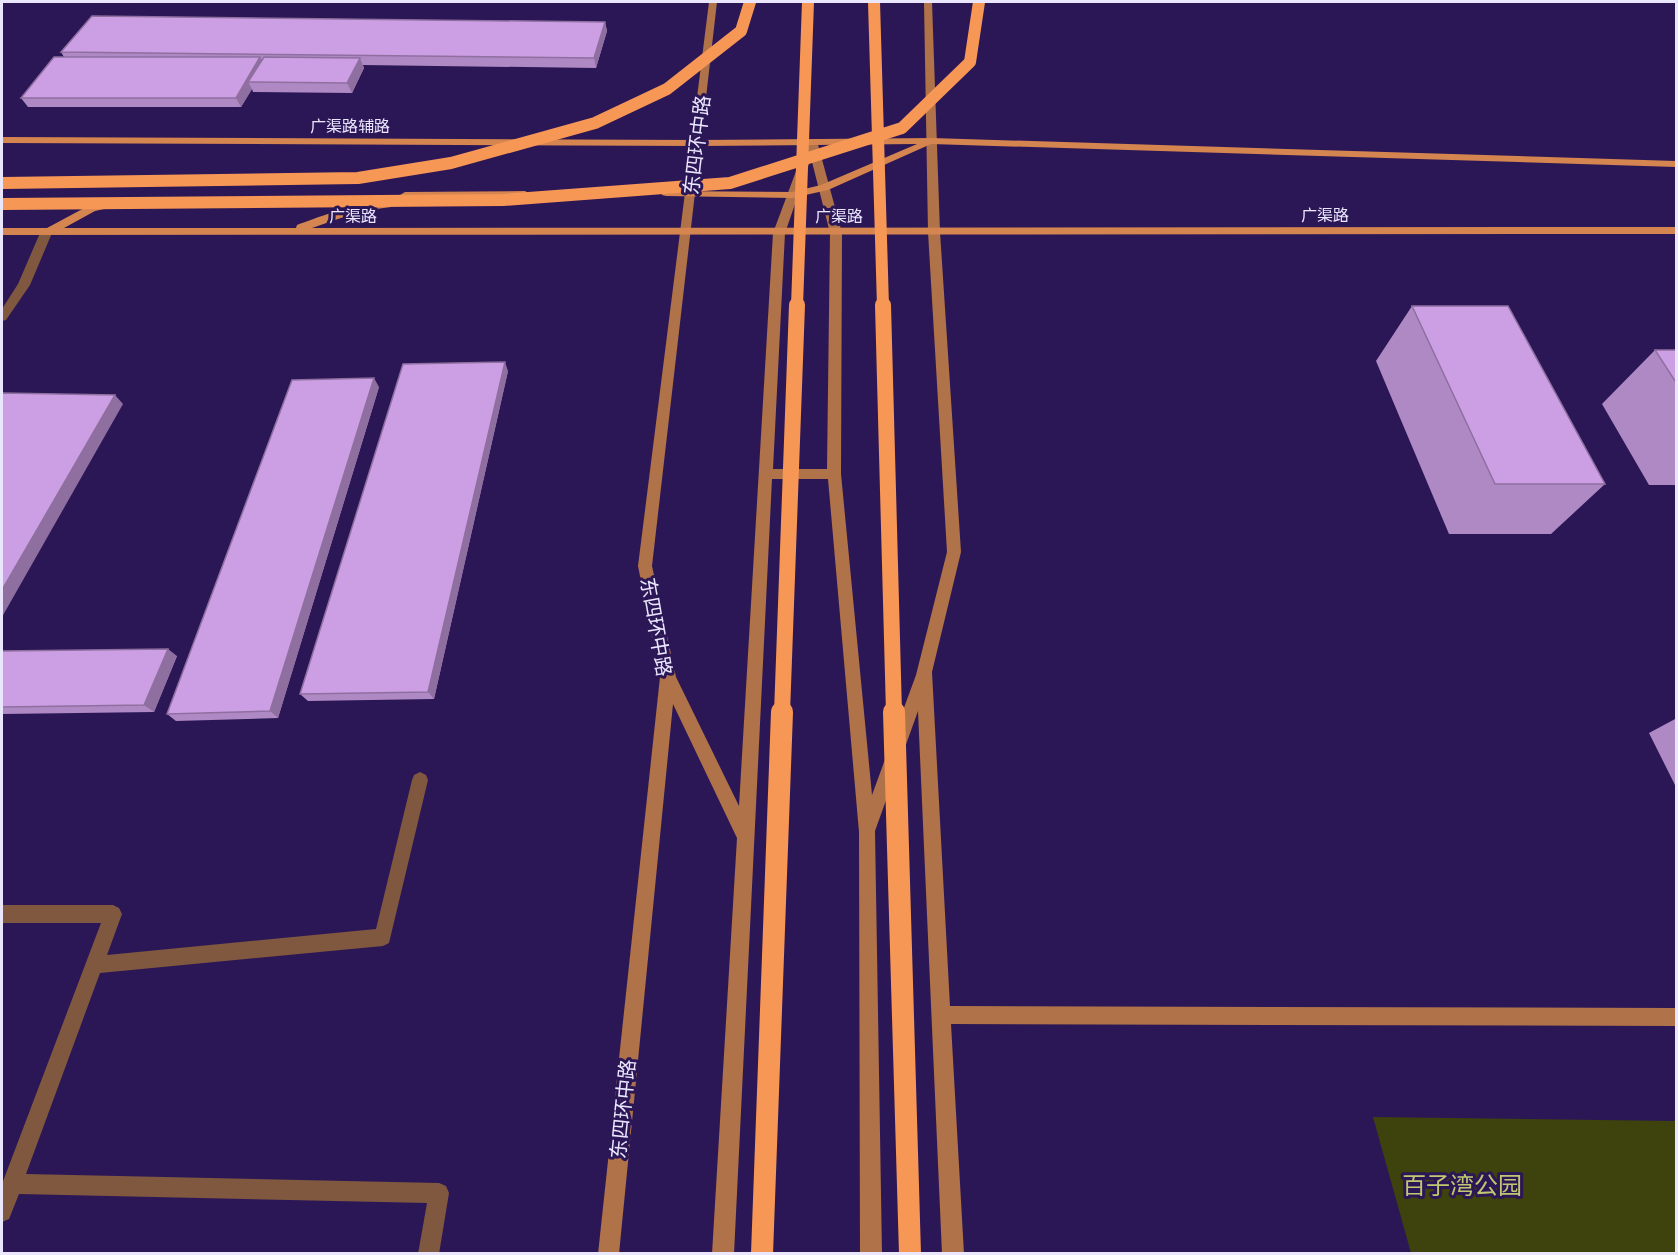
<svg xmlns="http://www.w3.org/2000/svg" width="1678" height="1255" font-family="Helvetica,'Noto Sans SC',sans-serif">
  <style>
    .green { fill: #3e420c }
    .lines { fill: none; stroke-linecap: round; stroke-linejoin: round }
    .lane { fill: #7f583f; fill-rule: evenodd }
    .street { fill: #7f583f; fill-rule: evenodd }
    .secondary { fill: #af7249; fill-rule: evenodd }
    .primary { fill: #d58550; fill-rule: evenodd }
    .highway-bridge-far2 { stroke: #f79755; stroke-width: 12 }
    .highway-bridge-far1 { stroke: #f79755; stroke-width: 16 }
    .highway-bridge { stroke: #f79755; stroke-width: 22 }
    .wall { fill: #af89c4 }
    .shaded-wall { fill: #8f6fa0 }
    .building { fill: #cc9fe4; stroke: #8f6fa0; stroke-width: 1.5 }
    .labels { text-anchor: middle; stroke-width: 6; stroke-linejoin: round; paint-order: stroke }
    .far-street-label { font-size: 16px; fill: #eae6fe; stroke: #2c1756 }
    .street-label { font-size: 20px; fill: #eae6fe; stroke: #2c1756 }
    .near-park-label { font-size: 24px; fill: #bfc871; stroke: #2c1756 }
  </style>
  <rect width="100%" height="100%" fill="#2c1756"/>
  <path class="green" d="M1373,1117L1676,1121V1253H1411Z"/>
  <g class="lines">
    <path class="lane" d="M420,772L426,775L428,780L389,943L383,946L100,973L26,1174L439,1183L446,1186L449,1193L439,1254H418L427,1203L19,1194L9,1219L2,1222V1184L101,923H2V905H113L119,908L122,914L107,955L376,929L412,780L414,775Z"/>
    <path class="street" d="M46,229L52,233L30,285L6,320L2,321V309L18,284L40,233Z"/>
    <path class="secondary" d="M709,2H717L652,566L676,677L739,806L773,233L808,139L817,141L842,233L841,474L872,795L916,675L947,552L928,232L924,2H932L940,232L961,552L932,672L950,1006L1676,1008V1026L951,1024L964,1254H942L918,711L875,831L882,1254H860L859,832L828,479H772L734,1254H712L737,838L673,704L619,1254H598L660,677L638,566ZM811,158L830,233L827,469H773L785,233Z"/>
    <path class="primary" d="M2,137L698,140L932,138L1676,161V167L931,144L828,190L792,198L666,196L662,195V191L792,192L821,185L917,144L698,146L2,143Z
      M525,191L530,194L529,196L405,198L400,195L405,192Z
      M109,202L113,203V207L95,211L64,228H296L297,225C315,219 378,193 392,205L391,207L361,211L312,228L1676,227V234L2,235V228H47L88,206Z"/>
    <path class="highway-bridge-far2" d="M874,2L883,306
      M2,183L358,178L451,163L595,123L667,89L741,31L750,2
      M2,204L503,200L730,183L902,128L970,62L979,2
      M797,306L808,2"/>
    <path class="highway-bridge-far1" d="M883,305L894,713
      M782,713L797,305"/>
    <path class="highway-bridge" d="M894,712L910,1254
      M762,1254L782,712"/>
  </g>
  <path class="wall" d="M605,22L607,31L596,68L363,65L364,68L352,93L253,92L252,89L241,107H28L21,98L64,57L61,52Z
    M1412,306L1605,484L1551,534H1449L1376,361Z
    M1655,350H1677V485H1649L1602,404Z
    M508,371L434,699L308,701L300,694Z
    M379,387L278,718L176,721L167,714Z
    M2,651L177,656L154,712L2,714Z
    M1677,718V789L1649,733Z"/>
  <path class="shaded-wall" d="M605,22L607,31L596,68L594,58Z
    M260,57L265,66L248,82L252,89L241,107L236,98Z
    M360,58L364,68L352,93L347,83Z
    M505,362L508,371L434,699L428,692Z
    M374,378L379,387L278,718L270,711Z
    M115,395L123,404L2,617V590Z
    M168,649L177,656L154,712L144,705Z"/>
  <path class="building" d="M92,16L605,22L594,58L61,52Z
    M54,57H260L236,98H21Z
    M264,57L360,58L347,83L248,82Z
    M1412,306H1508L1605,484H1495Z
    M1655,350H1677V384Z
    M505,362L428,692L300,694L403,364Z
    M374,378L270,711L167,714L292,380Z
    M2,393L115,395L2,590Z
    M168,649L144,705L2,707V651Z"/>
  <g class="labels">
    <g class="far-street-label">
      <text x="350" y="132">广渠路辅路</text>
      <text x="1325" y="221">广渠路</text>
      <text x="353" y="222">广渠路</text>
      <text x="839" y="222">广渠路</text>
    </g>
    <g class="street-label">
      <text transform="translate(697 145) rotate(-83)" y="7">东四环中路</text>
      <text transform="translate(656 627) rotate(80)" y="7">东四环中路</text>
      <text transform="translate(623 1109) rotate(-84)" y="7">东四环中路</text>
    </g>
    <g class="near-park-label">
      <text x="1462" y="1194">百子湾公园</text>
    </g>
  </g>
  <rect width="1678" height="1255" fill="none" stroke="#eae6fe" stroke-width="6"/>
</svg>
